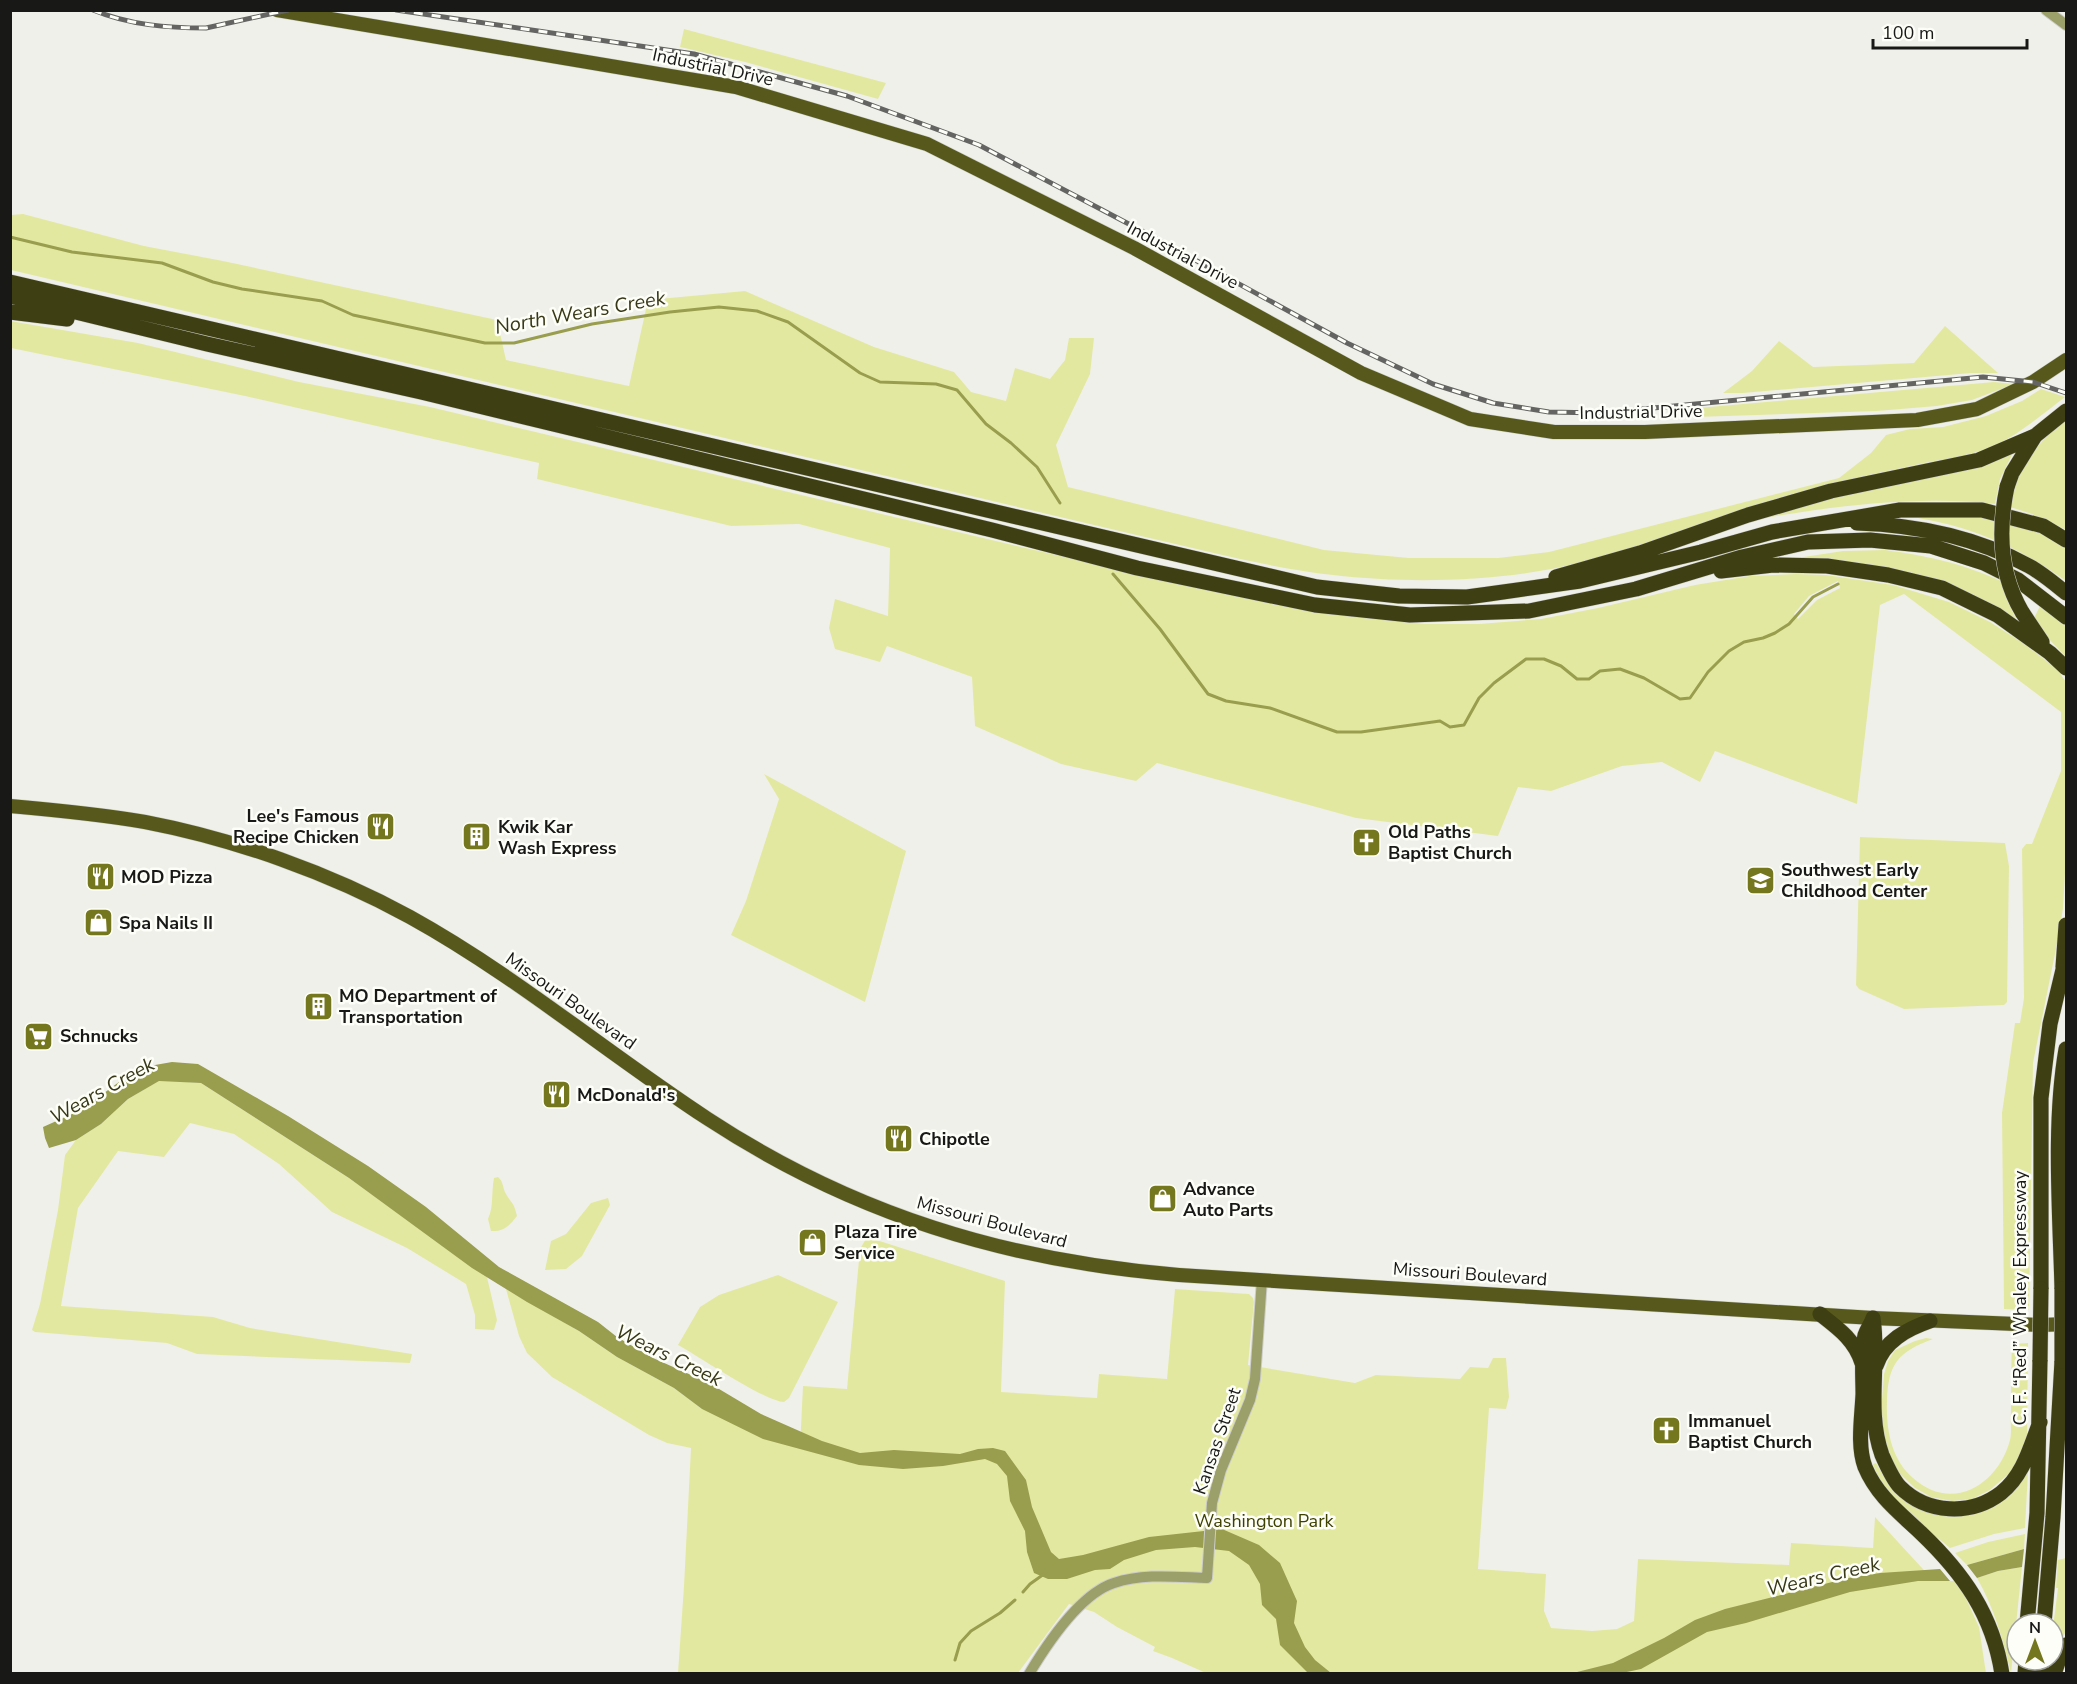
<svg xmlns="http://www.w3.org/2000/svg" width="2077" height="1684" font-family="'Nunito Sans',sans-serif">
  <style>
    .green { fill: #e3e8a1; fill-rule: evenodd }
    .water { fill: #999d4e }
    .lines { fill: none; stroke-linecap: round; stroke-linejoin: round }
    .stream { stroke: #999d4e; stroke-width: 3 }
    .minor-casing { stroke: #cdcdc9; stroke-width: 12 }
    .major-casing { stroke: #cdcdc9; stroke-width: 15 }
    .highway-casing { stroke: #cdcdc9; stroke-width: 16 }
    .minor { stroke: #9b9f69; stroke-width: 10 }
    .major { stroke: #56591b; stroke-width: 14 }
    .highway { stroke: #3e3f12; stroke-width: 15 }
    .rail-casing { stroke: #646462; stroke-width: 5 }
    .rail { stroke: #fdfef8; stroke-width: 3; stroke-dasharray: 9; stroke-linecap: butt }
    .highway-bridge-casing { stroke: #cdcdc9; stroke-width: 16; stroke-linecap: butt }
    .highway-bridge { stroke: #3e3f12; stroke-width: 15 }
    .labels { text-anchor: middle; stroke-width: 5; stroke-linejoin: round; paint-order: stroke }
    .street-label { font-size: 18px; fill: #181817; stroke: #fdfef8 }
    .poi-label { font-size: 18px; font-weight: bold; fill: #181817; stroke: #fdfef8; text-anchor: start }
    .park-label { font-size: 18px; fill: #3e4000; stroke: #fdfef8 }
    .water-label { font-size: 20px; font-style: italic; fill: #373816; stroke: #fdfef8 }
  </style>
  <rect width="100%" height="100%" fill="#f0f0eb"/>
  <path class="green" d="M684,29L886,83L878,99L745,62L680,47Z
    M23,214L144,246L223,261L497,320L506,360L629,386L648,300L745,291L874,347L954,372L971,392L1006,401L1015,368L1050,379L1065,360L1069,338H1094L1090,374L1056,445L1068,487L1324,550L1409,558H1498L1549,552L1839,478L1871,453L1886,435L1910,429L1943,427L1986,416L2022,401L2041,389L2065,397C2044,413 2022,432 1998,444C1977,454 1952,458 1929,462C1888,471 1847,479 1807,490C1729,510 1655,544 1578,563C1504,582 1408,584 1333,575C1270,568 1207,551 1145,537L11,270V215Z
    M10,321L138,343L299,382L430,407L1021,547L1276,605L1356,617L1425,624H1479L1541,619L1598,608L1695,585L1750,576L1796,574L1826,575L1893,585L1949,602L1990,622L2023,643L2057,669L2066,682V858L2063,908L2059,934L2033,1063L2029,1310L2004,1309L2002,1113L2015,1023H2020L2024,998L2022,849L2026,844H2032L2061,771V712L1904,594L1880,605L1857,804L1715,751L1700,782L1662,762L1622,766L1551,791L1518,787L1498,836L1356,818L1157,763L1136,781L1061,764L975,726L972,677L887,646L880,662L835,649L829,628L835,599L888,616L890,548L799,524L731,526L537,479L539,463L245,396L11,348ZM1838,581L1840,588L1817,600L1798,619L1794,614L1809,596Z
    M1945,326L1998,373H1971L1743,393H1723L1752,371L1779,341L1813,367L1914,363Z
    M1994,382L2014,384L1972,400L1937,406L1877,411L1696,417L1694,412L1698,408Z
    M2066,417V530L2032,514L2010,507C2017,466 2037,445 2066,417Z
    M2013,453L2000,479L1995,504C1920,495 1833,506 1759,519L1813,503Z
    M1972,513C2005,521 2037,527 2066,546V581C2022,549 1973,527 1918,518V515Z
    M1885,550C1928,556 1961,563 2001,581L2006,598L2018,623L1989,605L1799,561L1797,558L1843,551Z
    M2041,604L2066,626V657L2048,638L2034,618Z
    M764,774L906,851L865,1002L731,935L746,901L779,799Z
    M1860,837L2005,843L2009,866L2007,1002L2004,1005L1904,1009L1859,989L1856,985Z
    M160,1080L201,1083L349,1178L487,1277L497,1320L494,1330L475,1329V1315L466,1284L407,1248L332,1212L279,1164L234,1134L190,1123L164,1157L118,1151L78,1208L61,1306L213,1317L250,1328L412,1354L410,1363L197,1354L167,1343L35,1332L32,1330L40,1304L58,1210L65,1155L76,1140L101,1124L128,1099Z
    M498,1177C504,1182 502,1187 506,1194C512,1204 514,1202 517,1216C510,1225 504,1232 491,1231L488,1219C494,1206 491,1193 494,1178Z
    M608,1198L610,1205L582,1256L566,1269L545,1270L551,1241L566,1234L591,1203Z
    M867,1237L1005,1281L1001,1392L1097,1398L1099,1374L1167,1379L1175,1289L1249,1294L1253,1298L1254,1302L1248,1365L1355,1383L1376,1375L1460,1379L1470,1367L1488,1368L1493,1358H1506L1509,1397L1506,1409L1489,1408L1478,1569L1546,1574L1544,1611L1551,1628L1592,1631L1617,1629L1634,1621L1638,1559L1789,1565L1791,1543L1873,1548L1875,1517L1934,1581H1958L1979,1627L1986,1673H1206L1172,1658L1153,1651L1155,1647L1117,1627L1094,1612L1069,1604L1018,1673H678L684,1586L691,1448L667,1443L649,1435L552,1377L527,1353L519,1336L506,1289L579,1331L617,1357L674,1388L702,1409L800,1447L803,1386L847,1389L860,1249Z
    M778,1275L838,1302L789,1398L784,1402C766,1402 698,1356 678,1345L700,1307L719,1295Z
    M1926,1338L1933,1339C1897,1352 1888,1365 1887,1402C1886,1429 1891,1459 1913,1478C1952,1513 1998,1485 2010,1440C2012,1432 2010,1421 2011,1413C2011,1390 2011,1367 2012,1344L2028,1343L2027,1440L2012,1471L1990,1490L1972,1499L1952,1501L1931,1497L1915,1488L1901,1475L1891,1460L1880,1425L1884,1374L1888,1361L1895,1350L1915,1341Z
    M1876,1463L1884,1477L1897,1494L1934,1513L1954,1516L1972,1514L1995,1506L2014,1491L2028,1472L2025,1528L1994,1534L1950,1548C1921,1524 1886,1500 1873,1464Z
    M2025,1534L2024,1549L1967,1565L1955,1553L1988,1542Z
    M2066,1558V1631L2053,1657V1627L2058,1588H2056L2058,1560Z
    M2022,1567L2011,1673C2003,1639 1994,1608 1977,1578L1998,1571Z"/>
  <path class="water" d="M172,1062L198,1064L288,1116L368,1166L426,1207L499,1267L598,1322L617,1337L653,1358L709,1383L761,1414L822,1441L860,1453L894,1450L960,1454L978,1449L993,1448L1005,1451L1026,1480L1032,1507L1051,1552L1059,1559L1083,1555L1149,1537L1222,1529L1259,1545L1280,1563L1297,1601L1294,1623L1305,1647L1315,1660L1331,1673H1308L1280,1645L1276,1619L1262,1605L1260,1584L1249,1565L1229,1551L1195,1547L1156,1550L1124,1560L1110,1569L1095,1570L1067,1579H1048L1034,1573L1027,1552L1025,1531L1010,1501L1007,1476L997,1464L985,1459L943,1466L903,1469L859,1465L763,1439L702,1409L674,1388L617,1357L579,1331L527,1302L472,1268L349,1178L201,1083L159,1081L128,1099L101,1124L76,1140L49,1148L45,1138L43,1127L81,1110L138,1068Z
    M2024,1549L2022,1567L1998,1571L1977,1578L1967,1565Z
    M1940,1569L1950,1581H1918L1850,1592L1746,1623L1707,1632L1641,1669L1622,1673H1573L1613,1663L1664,1638L1695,1620L1725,1609L1848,1578L1880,1573Z"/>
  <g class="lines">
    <path class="stream" d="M10,237L72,252L162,263L213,282L242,289L322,301L353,315L485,343H514L592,324L670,312L719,307L757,311L788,322L860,373L880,382L936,384L957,390L986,424L1011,443L1037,467L1060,503
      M1113,574L1160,629L1208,694L1226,701L1270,708L1337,732H1361L1440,721L1450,727L1464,725L1479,698L1494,683L1526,659H1544L1561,666L1577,679H1589L1600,671L1620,669L1644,678L1680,699L1690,698L1708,672L1729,651L1744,642L1763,638L1775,633L1789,624L1813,597L1838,584
      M1023,1592L1030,1584L1044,1574
      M955,1660L960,1643L971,1631L1000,1613L1015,1600"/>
    <defs>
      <path id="minor" d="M2046,10L2066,25
        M1029,1674C1047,1644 1080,1594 1114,1583C1144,1573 1176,1577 1207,1578L1212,1503L1221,1470L1250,1400L1255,1379L1262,1279"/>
      <path id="major" d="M277,10L736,87L927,144L1134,248L1361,373L1470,419L1554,432H1645L1917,420L1977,409L2033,382L2066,360
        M10,806C55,810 100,814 145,822C234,839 330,873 410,917C515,975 607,1053 708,1119C853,1214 1006,1261 1179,1275L1873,1318L2042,1325L2066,1324"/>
      <path id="highway" d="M10,282L1317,587L1399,596L1467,597L1489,594L1580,581L1701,552L1772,532L1900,510H1982L2043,526L2066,540
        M10,296L207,344L421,392L992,530L1137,568L1315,605L1410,615L1529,611L1636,589L1742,557L1808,542L1870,540L1931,546L1984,563L2018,580L2066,617
        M10,312L67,319
        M2007,487L2012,473L2035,436
        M1857,523C1918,525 1976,537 2029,566C2042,573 2055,584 2066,593
        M1721,571L1773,565L1827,566L1888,575L1942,588L1997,615L2050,653L2066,668
        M1556,577L1640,553L1748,515L1831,491L1979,460L2035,436L2066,411
        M2022,612L2042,642
        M2063,967L2066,925
        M2041,1289V1098L2050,1024L2066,957
        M2062,1289C2060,1213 2053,1124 2066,1049
        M1820,1314C1838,1328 1855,1340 1862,1363
        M1873,1318C1871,1324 1867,1329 1865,1335C1861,1351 1863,1377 1863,1394C1862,1417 1857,1446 1865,1467C1877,1496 1900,1513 1921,1533C1963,1573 1993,1615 2002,1674
        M1873,1318C1880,1363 1866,1411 1882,1455C1886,1464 1893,1480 1900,1487C1927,1514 1971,1516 2001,1493C2023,1476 2030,1448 2040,1422
        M1876,1366C1884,1341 1907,1329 1930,1321
        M2027,1624L2037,1513L2040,1360
        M2044,1624L2053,1517L2062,1361
        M2025,1674L2026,1660
        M2040,1674L2041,1660
        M2054,1674L2061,1654L2066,1645"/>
    </defs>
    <use href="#minor" class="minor-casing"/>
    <use href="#major" class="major-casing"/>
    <use href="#highway" class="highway-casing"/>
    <use href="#minor" class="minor"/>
    <use href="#major" class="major"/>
    <use href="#highway" class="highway"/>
    <defs>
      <path id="rail" d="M93,10C129,25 168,28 206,28L288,10
        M396,10L694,54L847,96L979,145L1144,232L1347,343L1433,384L1493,403L1549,412L1600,413L1983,377L2033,382L2066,393"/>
    </defs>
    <use href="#rail" class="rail-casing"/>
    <use href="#rail" class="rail"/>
    <defs>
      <path id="highway-bridge" d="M2007,487C1998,530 1999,573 2022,612
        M2062,1289V1361
        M2040,1360L2041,1289"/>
    </defs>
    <use href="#highway-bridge" class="highway-bridge-casing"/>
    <use href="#highway-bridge" class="highway-bridge"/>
  </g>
  <defs>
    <symbol id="restaurant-square" viewBox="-11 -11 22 22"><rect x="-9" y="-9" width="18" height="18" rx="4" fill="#75771f" stroke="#fdfef8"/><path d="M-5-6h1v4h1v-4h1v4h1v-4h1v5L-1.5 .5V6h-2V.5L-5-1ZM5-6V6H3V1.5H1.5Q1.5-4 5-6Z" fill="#fff"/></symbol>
    <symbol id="building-square" viewBox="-11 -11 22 22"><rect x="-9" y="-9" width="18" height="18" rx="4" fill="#75771f" stroke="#fdfef8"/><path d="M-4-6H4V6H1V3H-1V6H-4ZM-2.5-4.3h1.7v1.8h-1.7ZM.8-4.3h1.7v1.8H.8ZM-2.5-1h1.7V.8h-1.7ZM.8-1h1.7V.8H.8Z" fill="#fff"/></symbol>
    <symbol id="church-square" viewBox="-11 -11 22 22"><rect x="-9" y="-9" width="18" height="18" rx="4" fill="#75771f" stroke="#fdfef8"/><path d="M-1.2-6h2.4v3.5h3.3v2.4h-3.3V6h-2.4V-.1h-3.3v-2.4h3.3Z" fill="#fff"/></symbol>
    <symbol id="school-square" viewBox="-11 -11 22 22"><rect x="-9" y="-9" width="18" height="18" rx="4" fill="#75771f" stroke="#fdfef8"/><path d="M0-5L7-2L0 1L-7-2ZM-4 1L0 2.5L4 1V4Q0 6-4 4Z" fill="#fff"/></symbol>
    <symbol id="shop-square" viewBox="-11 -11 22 22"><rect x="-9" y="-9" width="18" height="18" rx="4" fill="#75771f" stroke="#fdfef8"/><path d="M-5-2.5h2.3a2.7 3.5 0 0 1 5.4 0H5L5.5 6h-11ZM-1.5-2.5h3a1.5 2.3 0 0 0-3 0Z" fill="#fff"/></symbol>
    <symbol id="supermarket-square" viewBox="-11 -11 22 22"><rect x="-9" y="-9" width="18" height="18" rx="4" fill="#75771f" stroke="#fdfef8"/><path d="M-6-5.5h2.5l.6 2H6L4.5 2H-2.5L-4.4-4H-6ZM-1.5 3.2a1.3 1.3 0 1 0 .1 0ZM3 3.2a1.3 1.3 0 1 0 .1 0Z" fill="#fff"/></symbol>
  </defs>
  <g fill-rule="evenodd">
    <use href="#restaurant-square" x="364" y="810" width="33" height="33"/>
    <use href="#building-square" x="460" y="820" width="33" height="33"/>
    <use href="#church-square" x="1350" y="826" width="33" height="33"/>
    <use href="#restaurant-square" x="84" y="860" width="33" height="33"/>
    <use href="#school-square" x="1744" y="864" width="33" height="33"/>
    <use href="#shop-square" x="82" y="906" width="33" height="33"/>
    <use href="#building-square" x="302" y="990" width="33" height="33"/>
    <use href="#supermarket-square" x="22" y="1020" width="33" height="33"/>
    <use href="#restaurant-square" x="540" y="1078" width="33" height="33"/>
    <use href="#restaurant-square" x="882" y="1122" width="33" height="33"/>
    <use href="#shop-square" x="1146" y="1182" width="33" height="33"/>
    <use href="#shop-square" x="796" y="1226" width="33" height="33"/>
    <use href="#church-square" x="1650" y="1414" width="33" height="33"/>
  </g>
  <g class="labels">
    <g class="street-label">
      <text transform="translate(713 67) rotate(12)" y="6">Industrial Drive</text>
      <text transform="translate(1183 255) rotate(28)" y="6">Industrial Drive</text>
      <text transform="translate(1641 412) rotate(-1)" y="6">Industrial Drive</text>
      <text transform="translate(571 1001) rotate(35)" y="6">Missouri Boulevard</text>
      <text transform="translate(992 1222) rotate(15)" y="6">Missouri Boulevard</text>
      <text transform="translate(1470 1274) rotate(4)" y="6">Missouri Boulevard</text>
      <text transform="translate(2020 1298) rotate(-90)" y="6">C. F. “Red” Whaley Expressway</text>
      <text transform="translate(1217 1441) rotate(-71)" y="6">Kansas Street</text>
    </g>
    <g class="poi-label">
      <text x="359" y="822" text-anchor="end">Lee's Famous<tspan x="359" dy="21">Recipe Chicken</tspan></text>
      <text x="498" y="833">Kwik Kar<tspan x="498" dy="21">Wash Express</tspan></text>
      <text x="1388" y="838">Old Paths<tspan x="1388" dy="21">Baptist Church</tspan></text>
      <text x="1781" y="876">Southwest Early<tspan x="1781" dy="21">Childhood Center</tspan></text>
      <text x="121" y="883">MOD Pizza</text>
      <text x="119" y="929">Spa Nails II</text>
      <text x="339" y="1002">MO Department of<tspan x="339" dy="21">Transportation</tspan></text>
      <text x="60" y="1042">Schnucks</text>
      <text x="577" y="1101">McDonald's</text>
      <text x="919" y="1145">Chipotle</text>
      <text x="1183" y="1195">Advance<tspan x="1183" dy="21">Auto Parts</tspan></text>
      <text x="834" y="1238">Plaza Tire<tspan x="834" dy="21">Service</tspan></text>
      <text x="1688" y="1427">Immanuel<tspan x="1688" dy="21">Baptist Church</tspan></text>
    </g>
    <g class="park-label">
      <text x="1264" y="1527">Washington Park</text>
    </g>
    <g class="water-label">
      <text transform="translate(580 312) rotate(-10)" y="7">North Wears Creek</text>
      <text transform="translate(102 1090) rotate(-29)" y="7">Wears Creek</text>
      <text transform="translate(669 1355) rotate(26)" y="7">Wears Creek</text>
      <text transform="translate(1823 1576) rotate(-13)" y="7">Wears Creek</text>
    </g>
  </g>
  <rect width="2077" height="1684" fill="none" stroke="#181817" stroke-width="24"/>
  <g transform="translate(2035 1642)"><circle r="28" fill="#fdfef8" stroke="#a1a29e" stroke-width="1.5"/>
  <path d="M0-4.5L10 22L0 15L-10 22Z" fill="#75771f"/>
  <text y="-9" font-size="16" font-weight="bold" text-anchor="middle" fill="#181817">N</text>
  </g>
  <path d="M1873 39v9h154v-9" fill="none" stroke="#181817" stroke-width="3"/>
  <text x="1882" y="39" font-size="18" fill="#181817" stroke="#fdfef8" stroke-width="4.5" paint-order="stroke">100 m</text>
</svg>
